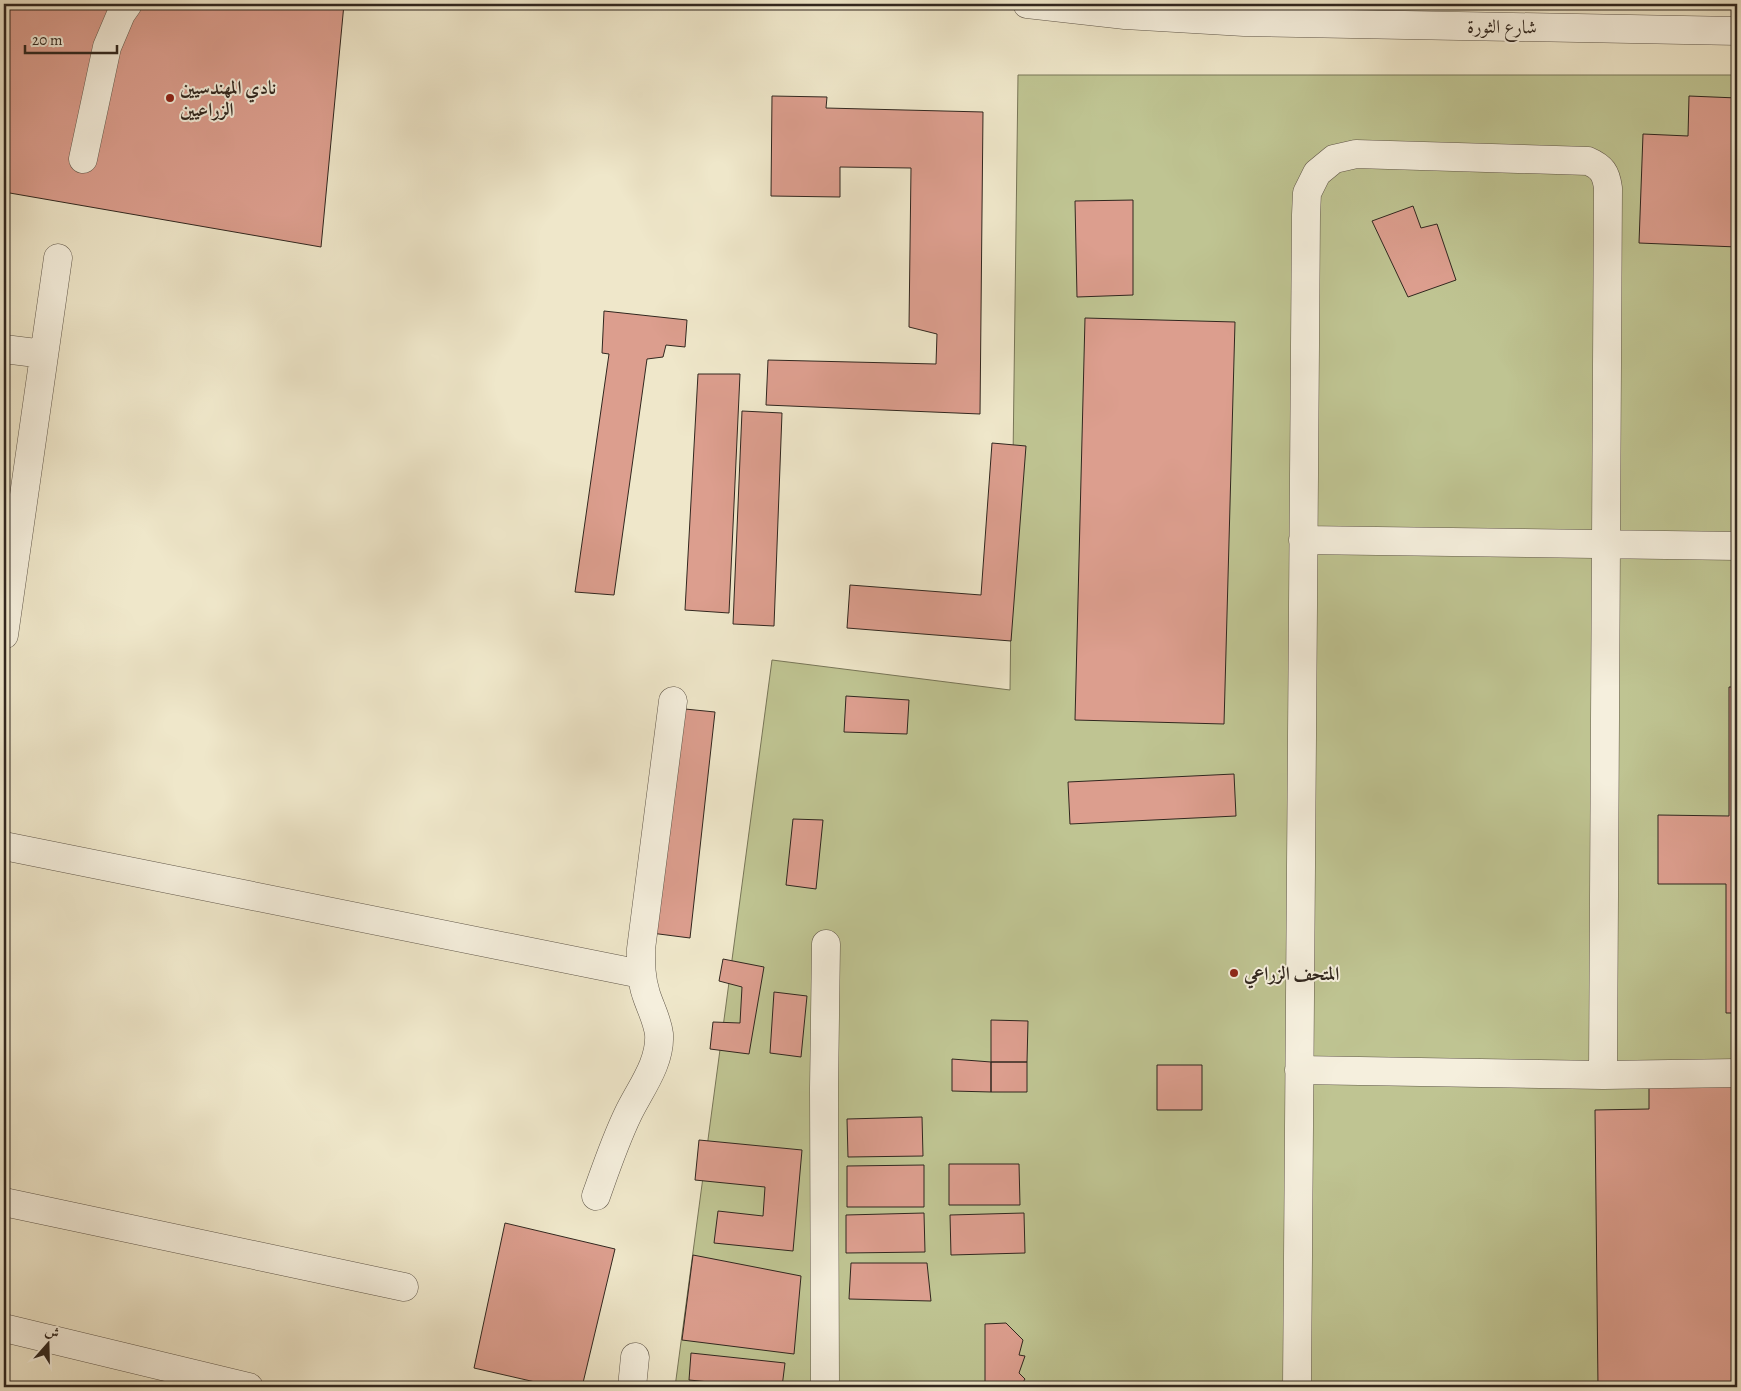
<svg xmlns="http://www.w3.org/2000/svg" width="1741" height="1391" font-family="Alegreya,Amiri,serif">
  <style>
    .green { fill: #bfc492; stroke: #787658 }
    .building { fill: #dc9e8e; stroke: #31271f }
    .lines { fill: none; stroke-linecap: round; stroke-linejoin: round }
    .minor-casing { stroke: #60574a; stroke-width: 29 }
    .minor { stroke: #f5efdd; stroke-width: 28 }
    .poi-dot { fill: #8f2418; stroke: #f5efdd; stroke-width: 2 }
    .labels { text-anchor: middle; stroke-width: 4; stroke-linejoin: round; paint-order: stroke }
    .street-label { font-size: 19px; fill: #31271f; stroke: #f5efdd }
    .poi-label { font-size: 19px; font-weight: bold; fill: #31271f; stroke: #f5efdd; text-anchor: start }
  </style>
  <rect width="100%" height="100%" fill="#efe7ca"/>
  <filter id="stains"><feTurbulence type="fractalNoise" baseFrequency=".004" numOctaves="4"/><feColorMatrix values="0 0 0 0 .2 0 0 0 0 .09 0 0 0 0 .02 0 0 0 .5 -.17"/></filter>
  <radialGradient id="worn" r=".72"><stop offset=".6" stop-color="#630" stop-opacity="0"/><stop offset="1" stop-color="#630" stop-opacity=".3"/></radialGradient>
  <path class="green" d="M1018,75H1737V1387H675L772,660L1010,690Z"/>
  <path class="building" d="M4,4H344L321,247L4,192Z
    M772,96L827,97L826,108L983,112L980,414L766,405L768,360L936,364L937,334L909,327L911,168L840,167V197L771,196Z
    M1689,96L1737,98V247L1639,243L1643,134L1688,136Z
    M1133,200V295L1077,297L1075,201Z
    M1413,206L1421,228L1437,224L1456,280L1408,297L1372,221Z
    M604,311L687,320L685,347L666,345L663,357L647,359L614,595L575,592L609,354L602,353Z
    M1085,318L1235,322L1224,724L1075,720Z
    M698,374H740L729,613L685,610Z
    M742,411L782,413L774,626L733,624Z
    M992,443L1026,446L1011,641L847,628L850,585L981,595Z
    M1729,687H1737V1013H1726V884H1658V815L1729,816Z
    M846,696L909,700L907,734L844,732Z
    M675,708L715,712L690,938L651,933Z
    M1234,774L1236,816L1070,824L1068,782Z
    M793,819L823,820L816,889L786,885Z
    M723,959L764,967L749,1054L710,1049L713,1022L740,1023L742,987L719,981Z
    M774,992L807,996L801,1057L770,1053Z
    M991,1020L1028,1021L1027,1062H991Z
    M952,1059L991,1062V1092L952,1091Z
    M991,1062H1027V1092H991Z
    M1157,1065H1202V1110H1157Z
    M1737,1077V1387H1598L1595,1110L1649,1109V1078Z
    M922,1117L923,1156L848,1157L847,1119Z
    M699,1140L802,1150L793,1251L714,1243L718,1211L763,1216L765,1187L695,1180Z
    M949,1164H1019L1020,1205H949Z
    M924,1165V1207H847V1166Z
    M924,1213L925,1252L846,1253V1215Z
    M1024,1213L1025,1253L951,1255L950,1215Z
    M505,1223L615,1249L582,1387H557L474,1368Z
    M693,1255L801,1276L794,1354L682,1340Z
    M851,1263H927L931,1301L849,1299Z
    M1006,1323L1023,1340L1019,1355L1025,1356L1019,1373L1025,1379L1020,1387H985V1324Z
    M691,1353L785,1363L782,1387H761L689,1380Z"/>
  <g class="lines">
    <defs>
      <path id="minor" d="M1027,4L1125,15L1244,22L1737,31
        M83,159L107,47L121,14L128,4
        M4,349L44,354
        M1303,540L1737,546
        M4,635L58,258
        M4,846L641,974
        M1299,1070L1603,1075L1737,1073
        M596,1196C606,1168 615,1141 628,1114C640,1089 661,1063 659,1034C657,1019 650,1007 646,994C641,979 641,964 641,949L673,701
        M4,1202L404,1287
        M4,1328L249,1387
        M632,1387L635,1357
        M825,1387L824,1089L826,944
        M1297,1387L1306,215L1307,193L1317,173L1334,159L1356,154L1588,161C1602,167 1606,173 1608,188L1603,1075"/>
    </defs>
    <use href="#minor" class="minor-casing"/>
    <use href="#minor" class="minor"/>
  </g>
  <g class="poi-dot">
    <circle cx="170" cy="98" r="5"/>
    <circle cx="1234" cy="973" r="5"/>
  </g>
  <g class="labels">
    <g class="street-label">
      <text transform="translate(1502 26) rotate(1)" y="7">شارع الثورة</text>
    </g>
    <g class="poi-label">
      <text x="180" y="94">نادي المهندسيين<tspan x="180" dy="22">الزراعيين</tspan></text>
      <text x="1244" y="980">المتحف الزراعي</text>
    </g>
  </g>
  <rect width="1741" height="1391" fill="none" stroke="#efe7ca" stroke-width="20"/>
  <rect x="5" y="5" width="1731" height="1381" fill="none" stroke="#31271f" stroke-width="2.5"/>
  <rect x="10" y="10" width="1721" height="1371" fill="none" stroke="#31271f"/>
  <g transform="translate(48 1344) rotate(20)" stroke="#f5efdd" stroke-width="4" paint-order="stroke">
  <path d="M0-4L9 19L0 12L-9 19Z" fill="#31271f"/>
  <text y="-8" font-size="14" font-weight="bold" text-anchor="middle" fill="#31271f">ش</text>
  </g>
  <path d="M25 45v8h92v-8" fill="none" stroke="#31271f" stroke-width="2.5"/>
  <text x="32" y="45" font-size="15" fill="#31271f" stroke="#f5efdd" stroke-width="4" paint-order="stroke">20 m</text>
  <rect width="100%" height="100%" filter="url(#stains)"/>
  <rect width="100%" height="100%" fill="url(#worn)"/>
</svg>
